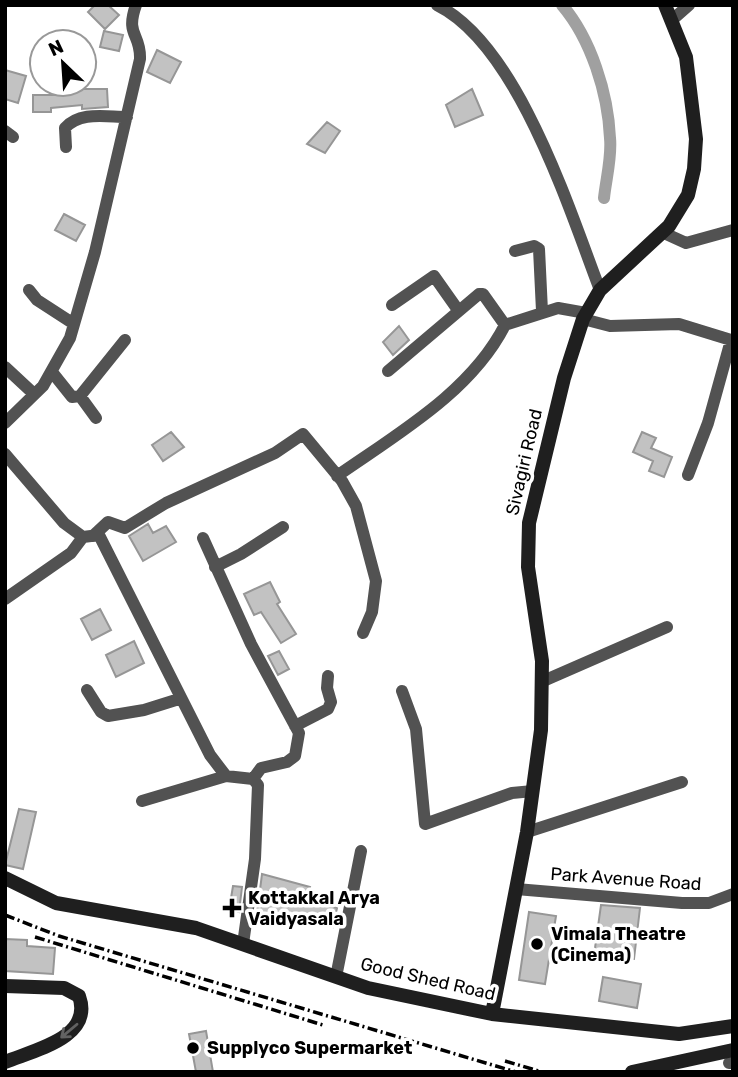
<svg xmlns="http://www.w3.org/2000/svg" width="738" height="1077" font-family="Rubik,sans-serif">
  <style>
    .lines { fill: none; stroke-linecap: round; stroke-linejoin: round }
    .canal { stroke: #a0a0a0; stroke-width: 12 }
    .building { fill: #c2c2c2; stroke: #969696; stroke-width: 2 }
    .street { stroke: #525252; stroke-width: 12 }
    .secondary { stroke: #1f1f1f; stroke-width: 14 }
    .rail { stroke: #000; stroke-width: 3.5; stroke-dasharray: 10 3.5 2 3.5; stroke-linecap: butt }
    .oneway { stroke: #626262 }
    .poi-dot { fill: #000; stroke: #fff; stroke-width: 2.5 }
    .labels { text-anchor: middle; stroke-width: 7; stroke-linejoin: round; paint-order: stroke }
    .street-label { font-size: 18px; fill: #000; stroke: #fff }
    .poi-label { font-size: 18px; font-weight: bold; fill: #000; stroke: #fff; text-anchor: start }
  </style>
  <rect width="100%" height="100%" fill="#fff"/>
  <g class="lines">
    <path class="canal" d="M562,5C591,39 608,93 610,138C612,157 606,179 604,198"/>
  </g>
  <path class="building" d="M95,5H108L119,15L105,29L88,12Z
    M104,31L123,35L119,51L100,47Z
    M157,50L181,62L170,83L147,72Z
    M5,70L26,76L18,103L5,99Z
    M61,84H74V89H107L108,107L82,109V105L51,108V112H33V95H62Z
    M472,89L483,115L455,127L446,105Z
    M327,122L340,131L325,153L307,144Z
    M64,214L85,225L76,241L55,230Z
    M399,326L409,340L393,355L383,342Z
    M171,432L184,447L163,461L152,445Z
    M642,432L656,438L651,448L672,457L664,477L649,471L653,461L633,452Z
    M148,524L153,533L166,526L176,542L143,561L129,536Z
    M270,582L280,602L277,604L296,634L281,643L261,612L254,615L244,594Z
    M100,609L111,630L92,640L81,619Z
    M134,641L144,663L116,677L106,655Z
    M279,651L289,669L278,675L268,656Z
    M19,809L36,812L23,869L5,865Z
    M262,874L310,887L307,901L337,908L333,927L272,917L271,923L256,921Z
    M233,886L242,887L239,912L229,910Z
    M601,905L640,908L634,959L594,955Z
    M529,912L556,916L545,984L519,980Z
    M5,939L27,940V946L55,948L53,974L5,971Z
    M603,977L641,984L637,1008L599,1001Z
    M206,1031L213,1072H196L189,1034Z"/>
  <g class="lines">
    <path class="street" d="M437,5C518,45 569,209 600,290
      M672,20L689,5
      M5,131L13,137
      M66,147L65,128C80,111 106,117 127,117
      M664,233L686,243L733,230
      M515,251L534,246L539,249L542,311
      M29,290L37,300L74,324
      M392,305L434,276L458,310
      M583,319L610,326L679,324L731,340L708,423L688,475
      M5,367L34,394
      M388,371L479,294H483L505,325
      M52,372L72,397L80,396L125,340
      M80,396L96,418
      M5,423L43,386L70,338L95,252L140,59C141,33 125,36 136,5
      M5,454L64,523L83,537L99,535L210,755L226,776L253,779L258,785L255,859L243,944
      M337,476C397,434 471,392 505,325L558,308L586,313
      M93,536L108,522L125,528L166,503L275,453L303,434L342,481L356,506L376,581L372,612L363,633
      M203,538L251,644L299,733L295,756L287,762L261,768L253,779
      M215,567L241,554L283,527
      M5,599L71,553L83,537
      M541,682L667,627
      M87,690L101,712L108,716L144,710L179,699
      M402,691L416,729L425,824L512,793L533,791
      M295,726L328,709L331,702L327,688L328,676
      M142,801L226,776
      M527,832L682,782
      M516,889L682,903H709L733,894
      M336,977L361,851
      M729,1063H733"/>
    <path class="secondary" d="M5,878L56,903L196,928L368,988L492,1014L679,1034L733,1026
      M5,986L64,988L79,996C94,1038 34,1050 5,1062
      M492,1014L527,832L541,730L542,661L528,567L529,523L564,378L583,319L600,290L669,226L688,195L694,169L696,139L686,57L665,5
      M632,1072L733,1050"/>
    <path class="rail" d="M5,915L59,936L516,1072
      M35,937L323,1025
      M505,1061L542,1072"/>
  </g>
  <defs><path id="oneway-shaft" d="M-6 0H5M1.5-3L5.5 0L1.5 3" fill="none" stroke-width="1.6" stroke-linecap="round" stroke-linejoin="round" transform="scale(1.75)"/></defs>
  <use class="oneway" href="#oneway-shaft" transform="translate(69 1031) rotate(140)"/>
  <g class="poi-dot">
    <path d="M228.5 897.5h7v7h7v7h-7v7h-7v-7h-7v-7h7z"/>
    <circle cx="537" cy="944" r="7"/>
    <circle cx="193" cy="1048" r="7"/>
  </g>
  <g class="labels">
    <g class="street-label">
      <text transform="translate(524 462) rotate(-77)" y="6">Sivagiri Road</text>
      <text transform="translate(626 879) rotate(4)" y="6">Park Avenue Road</text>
      <text transform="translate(428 979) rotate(13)" y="6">Good Shed Road</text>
    </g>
    <g class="poi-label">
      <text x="248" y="904">Kottakkal Arya<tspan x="248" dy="21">Vaidyasala</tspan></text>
      <text x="551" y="940">Vimala Theatre<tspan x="551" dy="21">(Cinema)</tspan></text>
      <text x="207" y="1054">Supplyco Supermarket</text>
    </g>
  </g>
  <rect width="738" height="1077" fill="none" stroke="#000000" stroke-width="14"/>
  <g transform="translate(63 63) rotate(335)"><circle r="33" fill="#ffffff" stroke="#999999" stroke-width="2"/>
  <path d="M0-5L12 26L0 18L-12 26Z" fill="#000000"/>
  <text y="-10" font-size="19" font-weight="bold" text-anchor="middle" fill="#000000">N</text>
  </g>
</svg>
